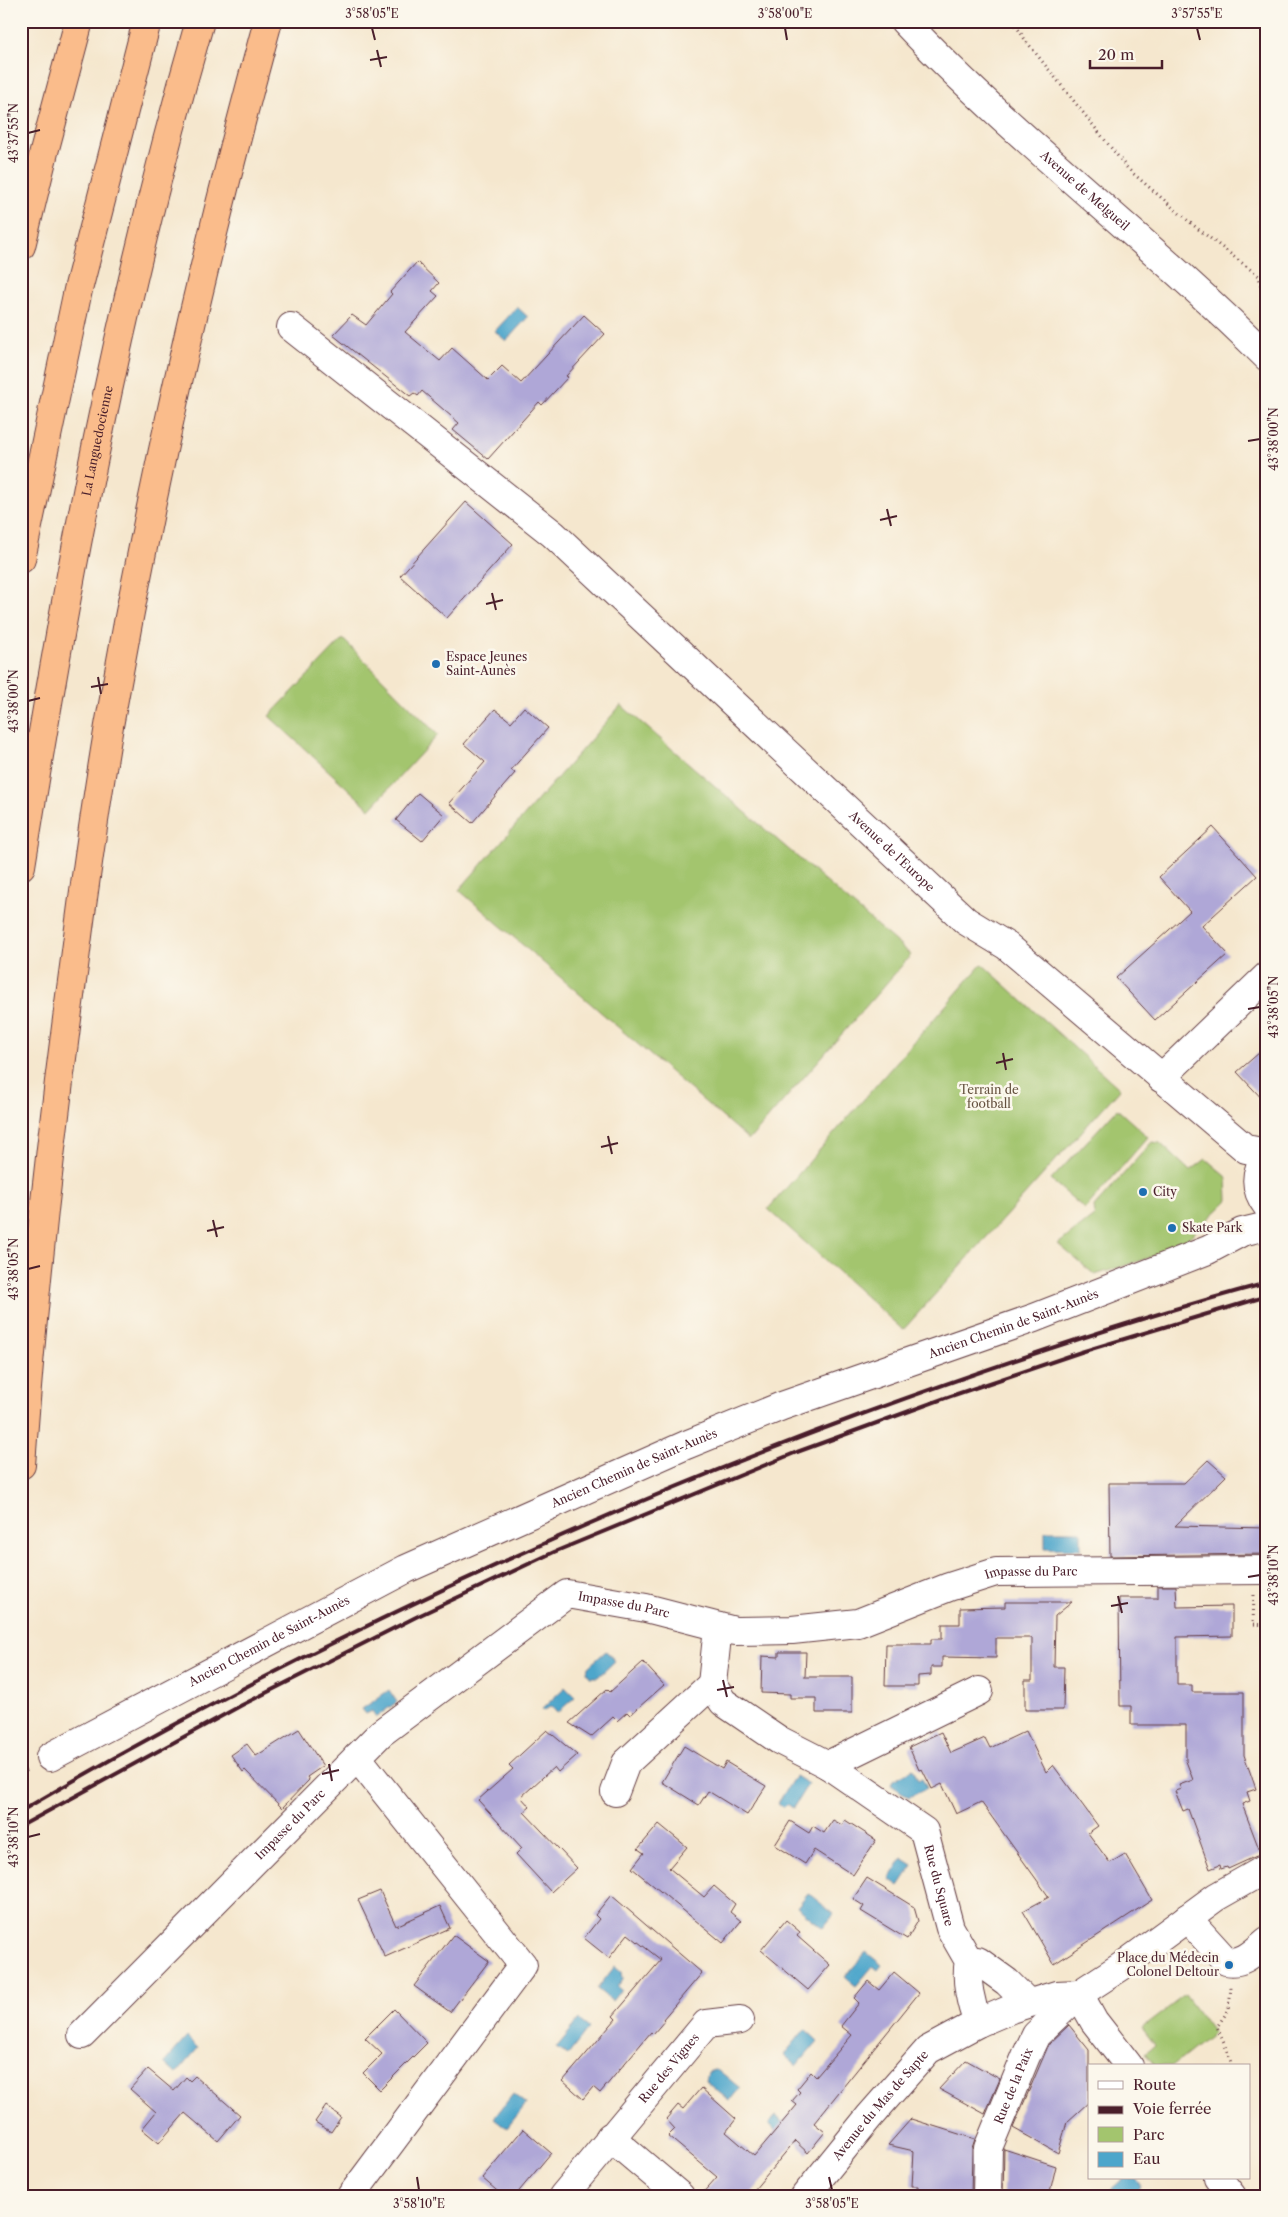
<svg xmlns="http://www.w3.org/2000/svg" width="1288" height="2217" font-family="'Libre Caslon Text',serif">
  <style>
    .green { fill: #a3c56e; stroke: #76724c }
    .water { fill: #4da6cb; stroke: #4c627b }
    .building { fill: #afa7d7 }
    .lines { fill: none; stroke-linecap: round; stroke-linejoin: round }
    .minor-casing { stroke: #643d43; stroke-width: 30 }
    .highway-casing { stroke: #643d43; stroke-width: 30 }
    .path { stroke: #643d43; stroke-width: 3; stroke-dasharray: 1 4; stroke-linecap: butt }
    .minor { stroke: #fff; stroke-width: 28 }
    .highway { stroke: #fabc8b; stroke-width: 28 }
    .rail { stroke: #4a1f2b; stroke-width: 4 }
    .ticks { fill: none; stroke: #4a1f2b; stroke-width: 2 }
    .poi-dot { fill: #1f6fb2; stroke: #fbf7ec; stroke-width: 2 }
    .labels { text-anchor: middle; stroke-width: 5; stroke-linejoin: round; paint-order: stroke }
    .street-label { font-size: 12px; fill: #4a1f2b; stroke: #fbf7ec }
    .poi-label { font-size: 12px; fill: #4a1f2b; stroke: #fbf7ec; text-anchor: start }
    .park-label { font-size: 12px; fill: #65513f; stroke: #fbf7ec }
    .neatline { fill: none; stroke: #4a1f2b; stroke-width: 2 }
    .ticks-label { font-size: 12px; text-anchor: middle; fill: #4a1f2b }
  </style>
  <rect width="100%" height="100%" fill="#fbf7ec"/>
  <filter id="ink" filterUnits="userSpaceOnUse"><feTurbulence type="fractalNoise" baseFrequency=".02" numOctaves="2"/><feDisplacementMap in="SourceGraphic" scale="10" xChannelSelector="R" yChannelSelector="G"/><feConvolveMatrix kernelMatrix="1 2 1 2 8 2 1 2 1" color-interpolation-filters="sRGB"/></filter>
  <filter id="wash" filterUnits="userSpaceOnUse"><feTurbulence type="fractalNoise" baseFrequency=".0096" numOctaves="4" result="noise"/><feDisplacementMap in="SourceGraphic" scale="20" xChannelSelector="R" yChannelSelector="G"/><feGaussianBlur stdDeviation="1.12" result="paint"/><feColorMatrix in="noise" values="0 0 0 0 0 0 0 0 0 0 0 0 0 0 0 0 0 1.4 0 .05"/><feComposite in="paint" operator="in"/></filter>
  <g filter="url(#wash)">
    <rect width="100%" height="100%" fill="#f5e7ce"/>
    <path class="green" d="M343,639L438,735L370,809L269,716Z
      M621,705L911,955L749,1140L459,890Z
      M982,964L1120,1089L903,1330L768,1209Z
      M1117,1109L1148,1137L1085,1209L1051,1180Z
      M1152,1142L1160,1143L1190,1171L1206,1159L1227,1177L1228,1200L1177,1249L1095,1275L1058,1244L1095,1215L1094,1207Z
      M1185,1995L1213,2033L1172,2066H1155L1145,2053L1155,2045L1142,2028Z"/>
    <path class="water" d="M517,307L528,317L506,341L495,331Z
      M1045,1531H1081V1549L1045,1548Z
      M606,1651L615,1661L598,1677H590L587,1672L588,1667Z
      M565,1687L575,1697L557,1713L551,1706L544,1711L542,1709Z
      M389,1690L397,1702L376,1717L372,1711L366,1714L362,1709Z
      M913,1769L918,1780L922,1779L927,1788L909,1797L891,1785L893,1780Z
      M795,1776L808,1784L793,1808L787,1804L784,1807L778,1803Z
      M902,1858L913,1865L899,1886L889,1879Z
      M808,1893L834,1914L823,1928L797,1907Z
      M866,1952L882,1965L878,1970L873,1966L856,1986L845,1977Z
      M615,1966L622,1972L623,1979L617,1987L621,1990L612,2001L597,1989Z
      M579,2020L589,2028L568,2055L556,2048Z
      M805,2029L818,2041L797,2066L784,2055Z
      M187,2037L198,2048L176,2074L164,2063Z
      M717,2069L740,2088L729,2101L706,2081L708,2072Z
      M513,2094L526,2104L507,2128L494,2118Z
      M776,2116L796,2133L790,2141L769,2124Z
      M1124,2178H1135L1141,2186L1130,2196H1114L1109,2191Z"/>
    <g id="blocks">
      <path class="building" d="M417,262L439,283L432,291L438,296L405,332L440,361L452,348L488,380L502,366L521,383L584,315L605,334L566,376L568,377L542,405L539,402L488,459L453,430L459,423L422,391L418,396L414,393L410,396L333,335L352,315L366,325L392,294L390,292Z
        M466,502L513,544L447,618L400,576Z
        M524,707L548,728L511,770L515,773L472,823L449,803L485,762L464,744L495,709L511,722Z
        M418,793L444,815L422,841L396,820Z
        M1213,827L1257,876L1202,926L1228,954L1155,1020L1116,978L1190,911L1159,877Z
        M1267,1046V1104L1237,1072Z
        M1208,1460L1226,1476L1175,1526L1267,1528V1554L1110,1556L1109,1483H1184Z
        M1158,1586H1176L1177,1607L1232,1606V1636L1177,1637V1685H1192V1692H1244V1755L1256,1789L1247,1792L1250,1801L1242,1804L1261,1854L1228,1869L1227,1867L1221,1869L1220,1865L1210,1869L1188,1809L1183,1811L1175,1791L1181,1789L1179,1785L1193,1780L1186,1761V1725H1131V1706H1120L1119,1598H1158Z
        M1005,1602H1072L1055,1616L1054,1667H1064L1063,1710H1025V1680H1032V1638H996V1658L942,1657V1667H931V1675L918,1676V1686H885L886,1644H931V1639H942V1624H960V1608L1005,1607Z
        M779,1652H806L805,1677H852V1713H816V1698H790V1694L761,1693L762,1656L779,1657Z
        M643,1662L664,1685L630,1715L627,1712L617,1721L613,1717L591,1737L569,1723L607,1689L610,1692Z
        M299,1729L323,1766L307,1777L309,1780L282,1808L245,1770L243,1772L231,1755L247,1744L256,1756Z
        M547,1730L577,1755L558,1772L554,1767L521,1797L530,1807L524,1812L577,1868L551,1892L516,1854L522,1848L478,1800L513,1769L509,1765Z
        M1026,1731L1046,1772L1053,1765L1098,1826L1088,1833L1110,1863L1125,1854L1152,1900L1054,1964L1023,1911L1049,1897L981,1802L956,1814L942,1784L932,1789L922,1769L919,1770L909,1747L941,1732L951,1753L985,1738L990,1748Z
        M684,1746L722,1769L726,1762L766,1786L747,1815L708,1791L699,1805L662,1782Z
        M833,1820L842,1825L845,1820L876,1840L853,1875L814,1850L805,1864L775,1845L790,1821L809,1833L813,1826L824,1833Z
        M659,1824L687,1847L669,1868L704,1897L714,1886L735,1904L730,1912L741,1921L723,1943L632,1868L644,1853L638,1849Z
        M867,1878L914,1907L918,1921L907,1939L861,1911L864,1906L853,1899Z
        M380,1891L396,1926L440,1906L450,1928L385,1957L358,1900Z
        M611,1895L702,1973L663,2019L665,2020L653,2034L651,2032L600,2093L593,2087L583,2099L563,2081L616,2019L613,2016L661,1960L628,1934L609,1958L584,1938L599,1919L595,1915Z
        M786,1920L800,1932L797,1936L830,1965L808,1990L761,1950Z
        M453,1935L489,1961L450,2012L414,1986Z
        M894,1972L919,1993L814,2123L825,2132L808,2153L795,2141L749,2196H700L717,2177L668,2136L675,2129L666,2119L678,2105L683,2109L701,2088L736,2119L726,2132L754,2156L797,2105L792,2101L800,2092L797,2089L811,2072L816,2077L852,2035L841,2026L859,2003L854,1998L868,1981L879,1990Z
        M394,2009L427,2043L380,2090L363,2073L382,2054L365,2038Z
        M1069,2025L1089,2050V2102L1067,2122L1058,2153L1013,2128L1049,2044Z
        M966,2060L1000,2079L985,2114L939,2089Z
        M148,2069L174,2091L186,2077L190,2081L195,2076L240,2115L218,2141L185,2113L159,2143L142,2129L156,2112L130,2089Z
        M326,2106L341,2117L331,2132L315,2122Z
        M911,2119L975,2139L972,2148L971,2196H918V2186H912L914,2151L888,2145Z
        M523,2129L551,2153L515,2196H503L482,2178Z
        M1004,2149L1056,2166L1049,2196H1003Z"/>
    </g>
  </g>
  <g filter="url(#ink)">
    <use href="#blocks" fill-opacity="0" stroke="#643d43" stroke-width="1"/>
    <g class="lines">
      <defs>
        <g id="minor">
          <path id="s1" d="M904,21C1017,141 1151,241 1267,357"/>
          <path id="s2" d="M291,327L553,534L966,921L1007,946L1246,1149L1267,1153"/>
          <path d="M1161,1078L1267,976"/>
          <path d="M1267,1155C1254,1172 1254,1189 1267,1206"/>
          <path id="s3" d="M718,1627L712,1684L723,1702L779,1740L828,1765L924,1831L950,1928L969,1961C965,1980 971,2005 978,2023"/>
          <path id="s4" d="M50,1757L406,1569L686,1445L782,1406L1034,1318L1208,1250L1242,1232L1267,1226"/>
          <path d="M828,1765L979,1691"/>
          <path d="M615,1792L626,1763L712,1684"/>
          <path d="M1187,1918L1226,1961C1243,1965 1255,1951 1267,1941"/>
          <path d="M969,1961H978L1007,1982L1028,2003"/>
          <path id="s5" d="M82,2035L381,1733L567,1594L646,1608L735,1631L792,1630L858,1623L949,1587L996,1572L1267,1570"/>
          <path d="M610,2137L680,2196"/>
          <path d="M1218,2178L1232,2196"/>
          <path d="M351,2196L523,1965L357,1757"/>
          <path id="s6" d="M563,2196L706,2024L740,2020"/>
          <path id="s7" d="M805,2196L869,2117L928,2050L978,2023L1011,2009L1056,1995L1079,1994L1122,1966L1216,1897L1267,1868"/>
          <path id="s8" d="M987,2196L988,2148L1026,2056L1036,2035L1079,1994L1094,2021L1129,2066"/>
        </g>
        <g id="highway">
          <path d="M21,246L44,152L79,21"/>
          <path d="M21,559L78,290L147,21"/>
          <path id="s9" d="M21,866C66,582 120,298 200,21"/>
          <path d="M21,1465C33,1295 52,1127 75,959C85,881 96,803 109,726C151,488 204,254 268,21"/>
        </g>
      </defs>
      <use href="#minor" class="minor-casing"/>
      <use href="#highway" class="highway-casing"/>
      <path class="path" d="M1013,21L1026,41L1128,169L1193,225L1259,276L1267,321
        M1254,1595L1253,1624L1267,1625
        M21,1774L29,1769
        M1231,2066L1232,2062L1217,2027L1229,2009L1231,1986"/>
      <use href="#minor" class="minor"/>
      <use href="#highway" class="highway"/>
      <path class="rail" d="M21,1811C290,1654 573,1521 865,1413C997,1365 1131,1319 1267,1283
        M21,1826L242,1705L416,1617L554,1552L797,1452L948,1397L1081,1352L1267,1296"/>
    </g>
  </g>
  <path class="ticks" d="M372,28L375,40M785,28L787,40M1197,28L1200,40M377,50L381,67M370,60L387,57M28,133L40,130M1248,441L1260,439M887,509L891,526M880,520L897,516M492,593L496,610M486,604L503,600M98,677L101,694M91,687L108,684M28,701L40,698M1248,1009L1260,1007M1003,1053L1006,1070M996,1063L1013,1059M608,1136L612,1154M601,1147L618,1143M213,1220L217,1237M207,1231L224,1227M28,1269L40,1266M1248,1577L1260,1575M1118,1596L1122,1613M1111,1606L1128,1603M723,1680L727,1697M717,1690L734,1687M329,1764L332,1781M322,1774L339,1770M28,1837L40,1834M417,2177L419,2190M829,2177L832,2190"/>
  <g class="poi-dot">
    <circle cx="436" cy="664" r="5"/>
    <circle cx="1143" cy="1192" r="5"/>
    <circle cx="1172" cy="1228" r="5"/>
    <circle cx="1229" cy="1965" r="5"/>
  </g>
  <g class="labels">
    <g class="street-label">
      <text dy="4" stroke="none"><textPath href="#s1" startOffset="248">Avenue de Melgueil</textPath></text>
      <text dy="4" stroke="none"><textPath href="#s9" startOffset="432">La Languedocienne</textPath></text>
      <text dy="4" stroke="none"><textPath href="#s2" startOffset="798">Avenue de l'Europe</textPath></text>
      <text dy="4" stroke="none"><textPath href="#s4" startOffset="1058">Ancien Chemin de Saint-Aunès</textPath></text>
      <text dy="4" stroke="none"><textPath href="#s4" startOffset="652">Ancien Chemin de Saint-Aunès</textPath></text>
      <text dy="4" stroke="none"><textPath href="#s5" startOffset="1135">Impasse du Parc</textPath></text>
      <text dy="4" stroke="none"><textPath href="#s5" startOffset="715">Impasse du Parc</textPath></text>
      <text dy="4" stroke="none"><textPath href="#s4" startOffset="248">Ancien Chemin de Saint-Aunès</textPath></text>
      <text dy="4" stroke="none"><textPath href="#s5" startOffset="296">Impasse du Parc</textPath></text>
      <text dy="4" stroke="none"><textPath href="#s3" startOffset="374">Rue du Square</textPath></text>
      <text dy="4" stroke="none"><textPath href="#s6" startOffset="166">Rue des Vignes</textPath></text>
      <text dy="4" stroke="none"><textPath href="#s8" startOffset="115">Rue de la Paix</textPath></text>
      <text dy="4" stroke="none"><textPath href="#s7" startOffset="118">Avenue du Mas de Sapte</textPath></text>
    </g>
    <g class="poi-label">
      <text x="446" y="661">Espace Jeunes<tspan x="446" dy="14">Saint-Aunès</tspan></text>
      <text x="1153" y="1196">City</text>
      <text x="1182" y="1232">Skate Park</text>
      <text x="1219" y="1962" text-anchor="end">Place du Médecin<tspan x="1219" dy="14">Colonel Deltour</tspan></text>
    </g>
    <g class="park-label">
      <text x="989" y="1094">Terrain de<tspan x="989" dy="14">football</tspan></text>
    </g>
  </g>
  <rect width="1288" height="2217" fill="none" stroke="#fbf7ec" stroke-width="55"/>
  <rect x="1088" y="2064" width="162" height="115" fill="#fbf7ec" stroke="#b4a19f"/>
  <rect x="1098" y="2081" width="25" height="8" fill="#ffffff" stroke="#b4a19f"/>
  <text x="1133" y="2090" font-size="15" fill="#4a1f2b">Route</text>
  <rect x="1098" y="2106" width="25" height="8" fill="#4a1f2b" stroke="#b4a19f"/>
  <text x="1133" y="2114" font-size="15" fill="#4a1f2b">Voie ferrée</text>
  <rect x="1098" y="2127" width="25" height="15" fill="#a3c56e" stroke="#b4a19f"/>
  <text x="1133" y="2140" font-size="15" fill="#4a1f2b">Parc</text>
  <rect x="1098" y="2152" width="25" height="15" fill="#4da6cb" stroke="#b4a19f"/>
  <text x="1133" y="2164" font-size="15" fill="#4a1f2b">Eau</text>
  <path d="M1090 60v8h72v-8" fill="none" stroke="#4a1f2b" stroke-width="2.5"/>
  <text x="1098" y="60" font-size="15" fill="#4a1f2b" stroke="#fbf7ec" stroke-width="4" paint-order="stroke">20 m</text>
  <rect x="28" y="28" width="1232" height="2162" class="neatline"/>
  <g class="ticks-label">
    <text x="372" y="18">3°58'05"E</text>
    <text x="785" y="18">3°58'00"E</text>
    <text x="1197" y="18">3°57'55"E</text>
    <text transform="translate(14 133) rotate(-90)" y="4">43°37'55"N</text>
    <text transform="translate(1274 439) rotate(-90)" y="4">43°38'00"N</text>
    <text transform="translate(14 701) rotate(-90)" y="4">43°38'00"N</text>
    <text transform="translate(1274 1007) rotate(-90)" y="4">43°38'05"N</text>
    <text transform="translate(14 1269) rotate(-90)" y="4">43°38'05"N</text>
    <text transform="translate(1274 1575) rotate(-90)" y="4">43°38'10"N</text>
    <text transform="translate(14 1837) rotate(-90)" y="4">43°38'10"N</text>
    <text x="419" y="2208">3°58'10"E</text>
    <text x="832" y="2208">3°58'05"E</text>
  </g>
</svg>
